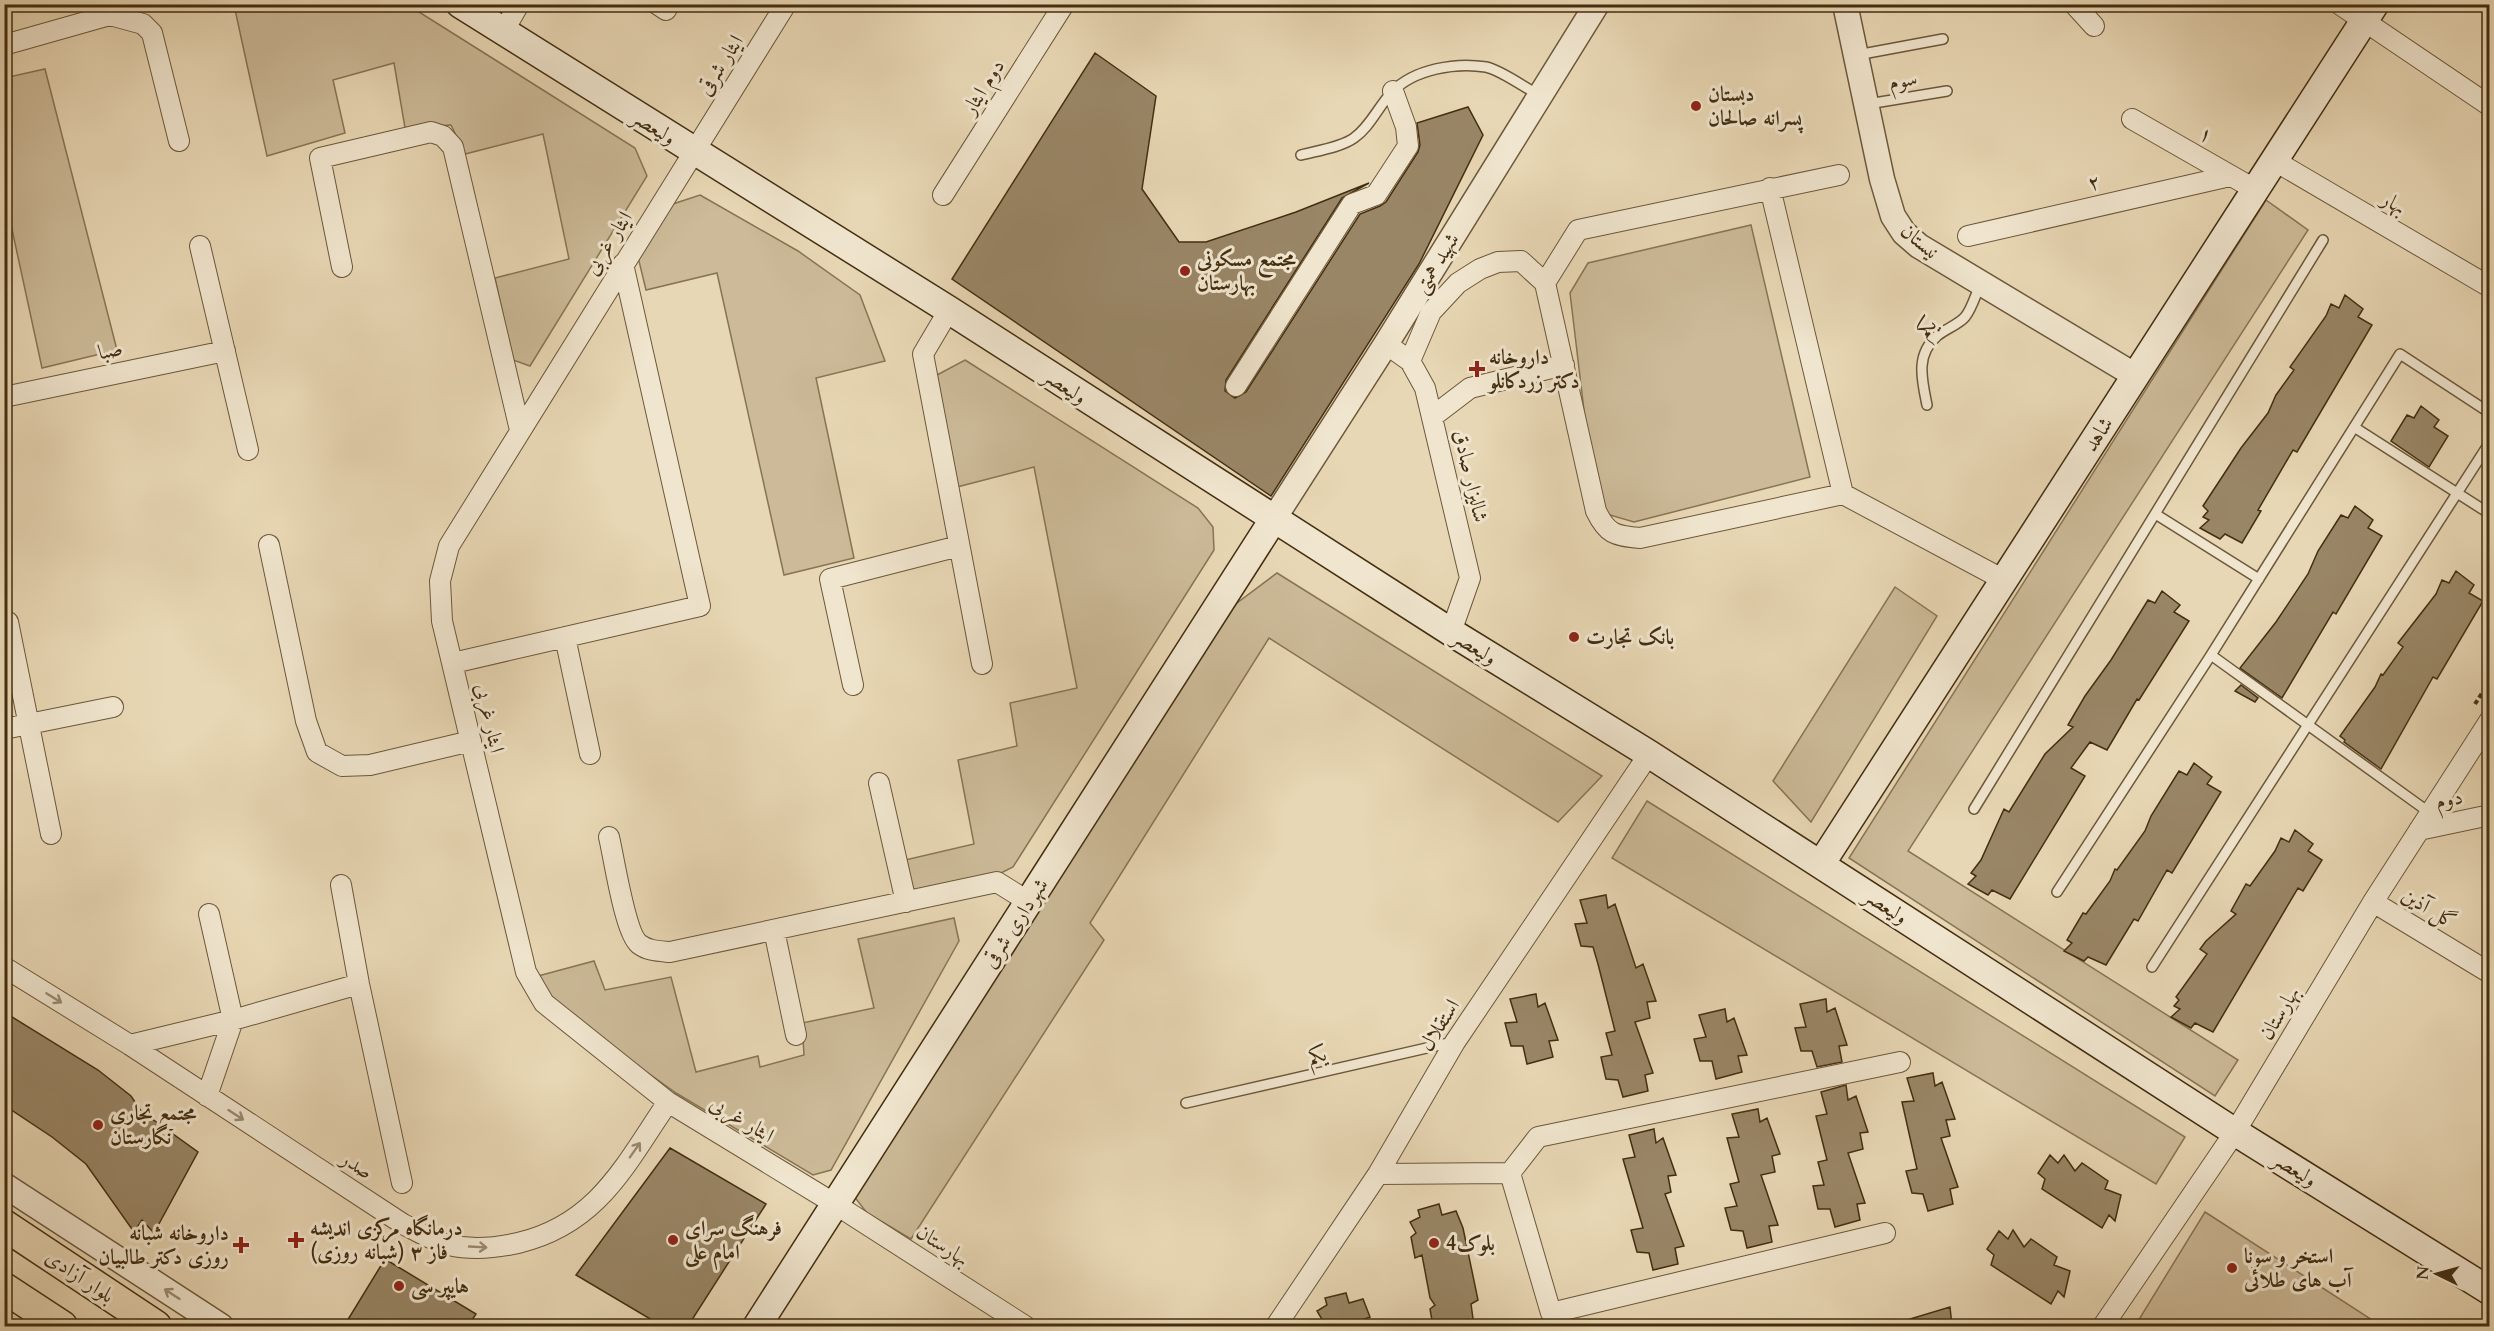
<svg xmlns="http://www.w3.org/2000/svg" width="2494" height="1331" font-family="Cardo,Amiri,serif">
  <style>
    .green { fill: #ccba98; stroke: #887454; stroke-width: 1.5 }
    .building { fill: #998666; stroke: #432e11; stroke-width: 1.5 }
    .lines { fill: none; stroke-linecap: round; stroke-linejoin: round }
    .service-casing { stroke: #6c583a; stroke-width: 12 }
    .minor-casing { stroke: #6c583a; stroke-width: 22 }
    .tertiary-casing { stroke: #6c583a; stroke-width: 27 }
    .secondary-casing { stroke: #432e11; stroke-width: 30 }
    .primary-casing { stroke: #432e11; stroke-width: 33 }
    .path { stroke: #432e11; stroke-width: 4; stroke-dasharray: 4.5 3; stroke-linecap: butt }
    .service { stroke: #f0e5ce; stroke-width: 9 }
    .minor { stroke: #f0e5ce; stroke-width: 20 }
    .tertiary { stroke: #f0e5ce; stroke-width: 24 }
    .secondary { stroke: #f0e5ce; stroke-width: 27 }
    .primary { stroke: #e8d7b4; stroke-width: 30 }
    .oneway { stroke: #9a8a70 }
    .poi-dot { fill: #8f2418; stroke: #f0e5ce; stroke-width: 2 }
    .labels { text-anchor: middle; stroke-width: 6; stroke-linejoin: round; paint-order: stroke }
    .street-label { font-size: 21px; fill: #432e11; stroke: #f0e5ce }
    .poi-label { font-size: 21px; font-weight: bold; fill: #432e11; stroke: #f0e5ce; text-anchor: start }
  </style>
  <rect width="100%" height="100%" fill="#e8d7b4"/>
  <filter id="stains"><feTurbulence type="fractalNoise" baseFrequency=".00333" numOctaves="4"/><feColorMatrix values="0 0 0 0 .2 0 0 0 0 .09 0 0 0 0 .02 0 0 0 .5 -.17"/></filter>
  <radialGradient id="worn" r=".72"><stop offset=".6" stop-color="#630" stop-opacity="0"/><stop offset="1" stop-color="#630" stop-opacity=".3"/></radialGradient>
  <path class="green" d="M234,5H408L635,148L647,176L530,366L513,360L495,278L569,259L543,134L465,154L451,125L405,128L394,63L333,80L345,133L267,156Z
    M45,69L117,350L42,368L5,197L4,78Z
    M700,195L798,251L860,295L885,361L816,378L854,558L784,575L717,273L646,290L638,257L673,204Z
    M2266,200L2308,230L1908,851L2238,1060L2215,1096L1849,858Z
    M1751,225L1810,477L1634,522L1596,511L1570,293L1588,263Z
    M965,360L1198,508L1213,527L1214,550L1013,867L999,874L910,892L905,860L974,844L958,760L1017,746L1010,703L1077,688L1034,467L957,487L937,375Z
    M1277,573L1602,776L1558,822L1269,638L1090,923L1104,940L911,1239L867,1213L853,1195L1229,609Z
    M1895,587L1937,616L1811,822L1773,781Z
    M1647,801L2185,1137L2156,1184L1612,858Z
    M954,918L959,941L831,1170L813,1175L676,1093L574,1020L546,993L538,976L594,961L605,990L671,977L696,1072L758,1056L760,1067L804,1055L802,1023L874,1008L858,939Z
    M2205,1212L2380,1325L2381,1326H2135Z"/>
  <path class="building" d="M1095,53L1156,96L1142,189L1179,242H1206L1296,212L1369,183L1342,198L1226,380L1225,391L1235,398L1246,392L1360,214L1380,206L1386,202L1418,152L1420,145L1417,123L1468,107L1483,135L1419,264L1271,496L952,279Z
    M2345,295L2363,309L2358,317L2372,325L2297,452L2293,450L2258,510L2261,511L2242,543L2225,534L2220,539L2200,528L2209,520L2203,517L2208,511L2203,506L2241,448L2268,413L2276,395L2294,370L2290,367L2326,316L2331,304L2339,308Z
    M2421,406L2439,420L2434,427L2448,436L2429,467L2391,441L2407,415L2414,418Z
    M2355,506L2373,520L2368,528L2382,536L2336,614L2333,612L2282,698L2240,668L2276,622L2308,574L2318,551L2341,515L2348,518Z
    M2456,571L2474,585L2469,593L2483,601L2437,679L2433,677L2381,769L2344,742L2345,740L2340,736L2375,687L2381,674L2383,675L2403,647L2398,643L2436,594L2442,580L2449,583Z
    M2162,591L2180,605L2174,612L2189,621L2139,700L2137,699L2107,750L2090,742L2071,768L2085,776L2010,899L1992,890L1988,895L1968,884L1976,876L1971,873L1981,860L2004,809L2009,812L2045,754L2073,727L2068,725L2085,696L2111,660L2148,600L2155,603Z
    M2241,685L2258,698L2255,702L2235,691Z
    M2194,763L2212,777L2207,784L2221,792L2172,873L2167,870L2138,921L2134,919L2106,965L2088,957L2084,961L2064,951L2072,943L2067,940L2083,913L2086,914L2110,881L2115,869L2117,870L2145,831L2151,816L2179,771L2187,775Z
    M2295,830L2313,844L2308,851L2322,860L2303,891L2298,888L2213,1032L2195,1023L2191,1028L2171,1017L2180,1009L2174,1006L2179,1000L2176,997L2207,954L2200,949L2206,941L2236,914L2231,911L2246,884L2250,886L2275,851L2281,838L2289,842Z
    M1606,895L1608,908L1615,904L1636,968L1643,964L1656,1001L1647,1002L1650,1018L1635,1022L1653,1073L1645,1075L1648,1091L1623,1097L1618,1080L1606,1079L1601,1057L1612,1055L1606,1033L1615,1031L1598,964L1593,947L1581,946L1575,924L1587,923L1580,900Z
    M1536,994L1538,1007L1545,1003L1558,1040L1549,1041L1553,1057L1527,1064L1523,1046H1511L1505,1023L1517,1022L1510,999Z
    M1826,999L1827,1012L1835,1008L1847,1045L1839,1046L1842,1062L1817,1067L1812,1051H1801L1795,1028L1806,1027L1800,1004Z
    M1725,1009L1727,1022L1734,1018L1747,1055L1738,1056L1742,1072L1716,1079L1712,1061H1700L1694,1039L1706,1037L1699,1015Z
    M4,1012L98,1070L131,1096L141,1111L198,1152L154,1233L142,1220L134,1232L86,1164L52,1137L4,1105Z
    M1933,1073L1935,1086L1942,1082L1955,1119L1946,1120L1950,1136L1941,1138L1958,1187L1950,1189L1953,1204L1928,1211L1923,1194L1912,1193L1906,1171L1917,1169L1902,1102L1914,1101L1907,1078Z
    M1846,1085L1848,1100L1856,1096L1868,1132L1860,1133L1863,1149L1848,1153L1865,1203L1857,1204L1860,1220L1835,1227L1830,1209H1818L1813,1186L1824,1185L1818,1162L1827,1160L1816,1116L1827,1114L1821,1092Z
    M1758,1109L1760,1122L1767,1118L1780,1154L1772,1156L1775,1172L1761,1175L1778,1225L1769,1226L1772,1242L1747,1248L1743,1231L1731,1230L1725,1208L1737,1206L1730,1184L1739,1182L1727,1138L1739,1137L1732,1114Z
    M1654,1129L1656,1143L1663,1138L1676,1175L1668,1176L1671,1192L1665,1194L1684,1246L1675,1248L1678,1264L1653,1270L1649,1253L1637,1252L1631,1230L1643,1228L1623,1159L1635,1157L1629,1135Z
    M670,1148L766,1204L688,1326H662L576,1275Z
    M2050,1155L2058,1163L2064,1155L2075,1171L2082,1163L2108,1181L2105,1189L2121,1195L2115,1221L2109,1215L2102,1228L2042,1189L2045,1179L2038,1173Z
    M1439,1204L1442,1215L1456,1211L1463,1228L1478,1300L1471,1304L1474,1326H1433L1430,1309L1435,1305L1430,1298L1422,1255L1415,1258L1411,1237L1416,1233L1410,1222L1420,1217L1418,1210Z
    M2013,1230L2024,1247L2031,1239L2057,1257L2054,1265L2070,1271L2064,1297L2058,1291L2051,1304L1991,1265L1994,1255L1987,1249L1999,1231L2008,1239Z
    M385,1259L476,1314L468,1326H344Z
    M1346,1293L1349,1303L1363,1299L1370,1317L1362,1320L1363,1326H1326L1317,1311L1327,1305L1325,1298Z
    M1950,1307L1952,1326H1900V1322Z"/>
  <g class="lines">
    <defs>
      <path id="service" d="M1857,55L1943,39
        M1868,104L1947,91
        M1301,155C1316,151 1342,147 1354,138C1370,127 1378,107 1392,92C1414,69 1456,62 1486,67C1501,70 1525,88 1539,95
        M1927,405C1922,380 1915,355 1937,336C1945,329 1958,325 1965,317C1972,309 1976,293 1981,283
        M2354,427L2490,514
        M2157,515L2259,579
        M1974,809L2323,240
        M2430,813L2211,655L2400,354L2490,413
        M2057,892L2211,655
        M2152,967L2490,442
        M1186,1103L1453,1042"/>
      <path id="minor" d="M657,4L666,10L669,4
        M786,4L449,546L440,581L442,621L526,972L544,1003L668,1102L835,1204L1025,1326
        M2074,4L2094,26
        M2339,4L2490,106
        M503,32L519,4
        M4,45L110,15L143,24L152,33L179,141
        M2132,119L2256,190
        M2275,161L2490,287
        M1770,188L1843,494
        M943,195L1064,4
        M1968,236L2230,176
        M200,246L248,450
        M342,267L320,158L431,132L443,136L453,147L520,430
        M1545,283L1578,230L1839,175
        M949,310L923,354L982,664
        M1386,344L1410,361L1425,388L1470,578L1451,632
        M1410,361L1431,312L1458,283L1480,269L1498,262L1521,261L1545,283L1596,511C1607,534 1615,536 1640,538L1843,494L2004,580
        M1236,386L1352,204L1376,195L1408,146L1406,127L1393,91
        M4,397L225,351
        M1432,417L1470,388L1564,365
        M269,545L306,721L317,752L342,766L370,765L471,741
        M8,622L51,834
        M565,637L590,754
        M453,663L700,606L623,264
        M853,685L830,579L959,546
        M4,729L113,707
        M879,783L906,902
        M2419,830L2490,815
        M609,837C614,858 625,933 639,944C648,951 659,951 670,952L997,882L1029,902
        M341,885L359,984L402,1183
        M2373,902L2490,973
        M774,930L796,1035
        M4,967L130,1045L403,1224C417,1231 433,1241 449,1245C471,1250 496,1248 518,1243C598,1224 625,1165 668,1102
        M130,1045L233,1020L359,984
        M207,1096L233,1020L209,914
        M1510,1173L1538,1137L1900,1062
        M1378,1174L1510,1173L1551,1313L1885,1233
        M1276,1326L1378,1174L1455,1042L1649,754
        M2103,1326L2235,1132L2373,902L2490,720"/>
      <path id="tertiary" d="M1845,4L1882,179L1893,216L1904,233L1919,246L2136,376
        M1273,520L1386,344L1597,4
        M4,1185L221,1326"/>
      <path id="secondary" d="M460,4L949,310L1451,632L1649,754L2235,1132L2490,1291
        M1821,864L2375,4
        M757,1326L1273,520"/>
      <path id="primary" d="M4,1225L156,1326
        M4,1288L62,1326"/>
    </defs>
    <use href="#service" class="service-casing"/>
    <use href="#minor" class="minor-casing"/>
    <use href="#tertiary" class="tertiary-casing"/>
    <use href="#secondary" class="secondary-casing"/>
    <use href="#primary" class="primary-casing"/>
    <path class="path" d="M2475,704L2490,681"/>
    <use href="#service" class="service"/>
    <use href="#minor" class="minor"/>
    <use href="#tertiary" class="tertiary"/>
    <use href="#secondary" class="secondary"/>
    <use href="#primary" class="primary"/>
  </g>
  <defs><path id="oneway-shaft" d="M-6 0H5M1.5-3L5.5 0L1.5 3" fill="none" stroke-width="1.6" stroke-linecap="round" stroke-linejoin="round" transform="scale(1.5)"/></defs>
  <g class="oneway">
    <use href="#oneway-shaft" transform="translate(54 998) rotate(32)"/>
    <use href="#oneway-shaft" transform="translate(236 1115) rotate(33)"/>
    <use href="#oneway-shaft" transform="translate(635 1150) rotate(-55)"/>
    <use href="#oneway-shaft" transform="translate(478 1247) rotate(3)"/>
    <use href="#oneway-shaft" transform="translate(172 1294) rotate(-147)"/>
  </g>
  <g class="poi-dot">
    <circle cx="1696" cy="106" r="6"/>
    <circle cx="1185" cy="271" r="6"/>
    <path d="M1474 360h6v6h6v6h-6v6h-6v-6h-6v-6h6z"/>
    <circle cx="1574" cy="637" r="6"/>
    <circle cx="98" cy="1125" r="6"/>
    <path d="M293 1231h6v6h6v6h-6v6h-6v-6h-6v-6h6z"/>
    <circle cx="673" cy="1240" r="6"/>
    <circle cx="1434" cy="1243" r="6"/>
    <path d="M238 1236h6v6h6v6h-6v6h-6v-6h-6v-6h6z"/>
    <circle cx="2232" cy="1268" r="6"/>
    <circle cx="399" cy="1286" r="6"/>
  </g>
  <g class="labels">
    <g class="street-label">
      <text transform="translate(720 65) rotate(-58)" y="7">ایثار شرقی</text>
      <text transform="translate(1903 80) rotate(-10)" y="7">سوم</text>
      <text transform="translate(983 87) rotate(-58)" y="7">دوم ایثار</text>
      <text transform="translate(654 127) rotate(32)" y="7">ولیعصر</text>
      <text transform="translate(2206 134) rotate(30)" y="7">۱</text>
      <text transform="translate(2094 182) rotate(-13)" y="7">۲</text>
      <text transform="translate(2394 203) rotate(31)" y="7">بهار</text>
      <text transform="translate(1920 241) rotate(40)" y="7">نيستان</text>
      <text transform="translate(608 243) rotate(-58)" y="7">ایثار غربی</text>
      <text transform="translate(1436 263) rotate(-58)" y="7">شهید همتی</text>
      <text transform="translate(1926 327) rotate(-45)" y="7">یکم</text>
      <text transform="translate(110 350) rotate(-12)" y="7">صبا</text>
      <text transform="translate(1065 386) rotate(33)" y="7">ولیعصر</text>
      <text transform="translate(2098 434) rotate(-57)" y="7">شاهد</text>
      <text transform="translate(1471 476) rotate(77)" y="7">شالیزار صادق</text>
      <text transform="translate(1475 647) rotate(32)" y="7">ولیعصر</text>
      <text transform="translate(490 718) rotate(77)" y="7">ایثار غربی</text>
      <text transform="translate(2449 799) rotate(-12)" y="7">دوم</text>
      <text transform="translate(1886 906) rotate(33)" y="7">ولیعصر</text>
      <text transform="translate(2429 908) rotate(31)" y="7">گل آذین</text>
      <text transform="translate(1015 923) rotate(-57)" y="7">شهرداری شرقی</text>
      <text transform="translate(2279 1013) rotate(-59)" y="7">بهارستان</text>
      <text transform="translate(1439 1025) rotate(-58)" y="7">استقلال</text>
      <text transform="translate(1317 1055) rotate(-13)" y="7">یکم</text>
      <text transform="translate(742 1119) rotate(31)" y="7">ایثار غربی</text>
      <text transform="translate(357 1165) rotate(33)" y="7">صدر</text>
      <text transform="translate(2295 1169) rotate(32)" y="7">ولیعصر</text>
      <text transform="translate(943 1245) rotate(33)" y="7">بهارستان</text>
      <text transform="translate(80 1276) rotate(34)" y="7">بلوار آزادی</text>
    </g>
    <g class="poi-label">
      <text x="1708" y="101">دبستان<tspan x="1708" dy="24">پسرانه صالحان</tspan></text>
      <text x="1197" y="266">مجتمع مسکونی<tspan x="1197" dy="24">بهارستان</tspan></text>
      <text x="1489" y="364">داروخانه<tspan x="1489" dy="24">دکتر زردکانلو</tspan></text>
      <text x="1586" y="644">بانک تجارت</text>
      <text x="110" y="1120">مجتمع تجاری<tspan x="110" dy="24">نگارستان</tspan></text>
      <text x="310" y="1235">درمانگاه مرکزی اندیشه<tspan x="310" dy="24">فاز ۳ (شبانه روزی)</tspan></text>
      <text x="685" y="1235">فرهنگ سرای<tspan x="685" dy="24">امام علی</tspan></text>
      <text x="229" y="1240" text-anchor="end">داروخانه شبانه<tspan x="229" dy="24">روزی دکتر طالبیان</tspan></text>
      <text x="1446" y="1250">بلوک4</text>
      <text x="2244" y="1263">استخر و سونا<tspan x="2244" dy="24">آب های طلائی</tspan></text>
      <text x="411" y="1293">هایپر سی</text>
    </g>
  </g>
  <rect width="2494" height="1331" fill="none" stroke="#e8d7b4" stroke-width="24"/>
  <rect x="6" y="6" width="2482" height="1319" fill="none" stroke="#432e11" stroke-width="3"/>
  <rect x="12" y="12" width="2470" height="1307" fill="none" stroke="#432e11" stroke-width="1.5"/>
  <g transform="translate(2437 1274) rotate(275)" stroke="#f0e5ce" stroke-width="4.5" paint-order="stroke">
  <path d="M0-4.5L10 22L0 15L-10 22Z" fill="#432e11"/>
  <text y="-9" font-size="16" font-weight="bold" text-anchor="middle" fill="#432e11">N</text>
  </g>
  <rect width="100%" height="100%" filter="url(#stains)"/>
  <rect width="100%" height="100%" fill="url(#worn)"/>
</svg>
